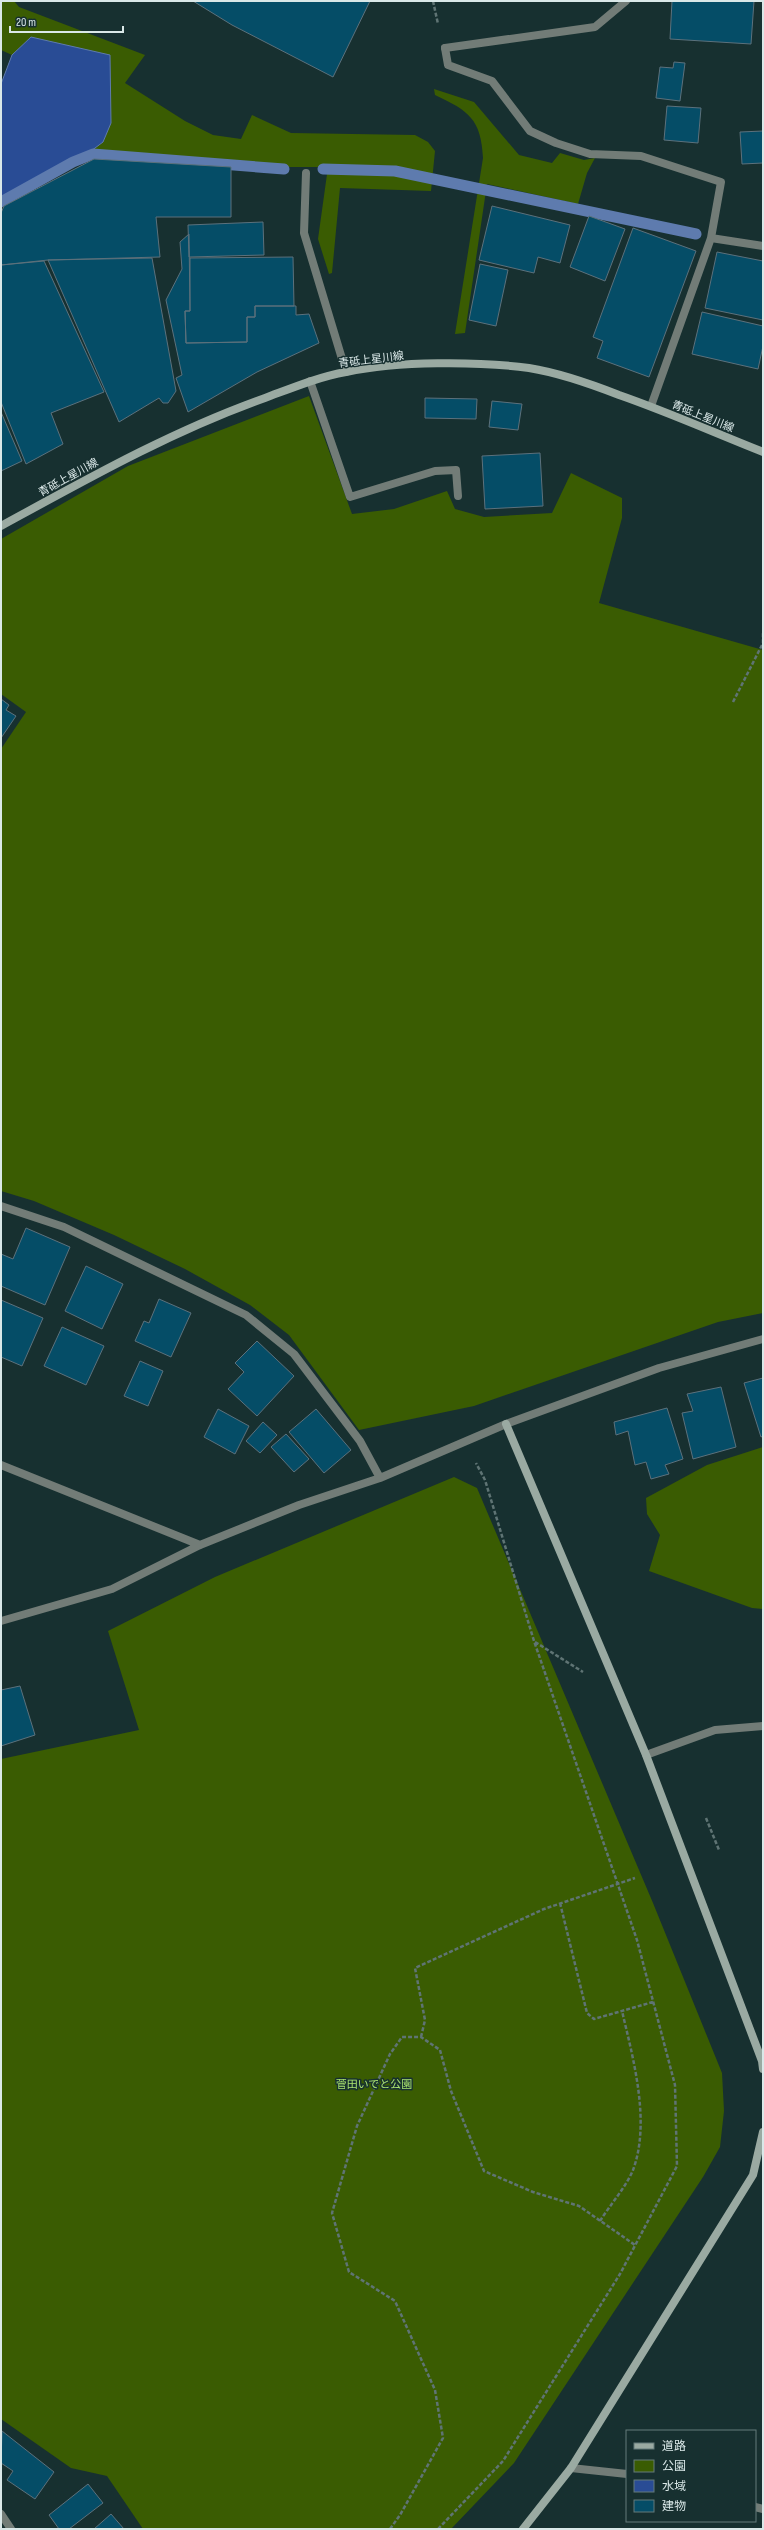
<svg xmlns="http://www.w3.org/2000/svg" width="764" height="2530" font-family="'Sofia Sans Condensed','Noto Sans JP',sans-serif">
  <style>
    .green { fill: #3a5c02 }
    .water { fill: #294c95; stroke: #5e7bae }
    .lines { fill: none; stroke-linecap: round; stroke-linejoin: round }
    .stream { stroke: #5e7bae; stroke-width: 11 }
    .building { fill: #054d67; stroke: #5c717c }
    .path { stroke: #5f7474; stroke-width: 2.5; stroke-dasharray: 4 2; stroke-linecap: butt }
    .lane { stroke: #727c77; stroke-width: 8 }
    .street { stroke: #727c77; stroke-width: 8 }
    .secondary { stroke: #9aaaa2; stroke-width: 8 }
    .labels { text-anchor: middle; stroke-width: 3; stroke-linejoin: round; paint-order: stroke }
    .street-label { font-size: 11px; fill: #dae8e8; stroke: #173030 }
    .park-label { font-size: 11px; fill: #a9e16e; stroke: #173030 }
  </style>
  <rect width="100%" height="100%" fill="#173030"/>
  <path class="green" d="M1,1H14L19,7L145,55L125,83L185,121L213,135L241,139L252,115L291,133L415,135L428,142L435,151L431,191L340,188L332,273L329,274L318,239L328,167H284L91,151L103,142L31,37L12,55L1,50Z
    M434,89L474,102L519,155L552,163L560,153L584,160L595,158L587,173L578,204L487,184L465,333L455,334L483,158C481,119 469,111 435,95Z
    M309,396L352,514L394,509L447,491L455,509L484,517L552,513L571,473L622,498V518L599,603L763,650V1313L718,1322L474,1406L359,1430L289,1335L250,1305L185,1269L114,1235L34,1201L1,1191V749L26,712L1,694V539L128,466Z
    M763,1447V1609L752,1608L649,1571L660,1535L647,1514L646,1498L707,1465Z
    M454,1477L477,1488L653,1903L722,2073L724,2111L720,2147L703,2177L514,2463L451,2529H143L107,2476L71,2468L1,2419V1759L139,1730L108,1631L215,1577Z"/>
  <path class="water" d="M31,37L110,55L111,123L103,142L91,151L1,200V84L12,55Z"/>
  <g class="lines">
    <path class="stream" d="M323,169L395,171L696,234
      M1,202L73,162L93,154L284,169"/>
  </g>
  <path class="building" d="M193,1H370L333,77L232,25Z
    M672,1H754L751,44L670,39Z
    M674,62L685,63L680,101L656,98L660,67L673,68Z
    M667,106L701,108L698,143L664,140Z
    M763,131V163L742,164L740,132Z
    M94,159L231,167V217H156L160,257L48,260L1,265V213L4,206Z
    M492,206L570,225L560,263L538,257L534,273L479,260Z
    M589,216L625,229L605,281L570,267Z
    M263,222L264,255L189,257L188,225Z
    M633,228L696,251L649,377L597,358L603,341L593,337Z
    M189,234L190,311H185L186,343L247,342V317H255V306H296V315L309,314L319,343L257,372L188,412L176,378L182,375L166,300L182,269L180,242Z
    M717,252L763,261V320L705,308Z
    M293,257L294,306H255V317H247V342L186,343L185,311H190V258Z
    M152,258L176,391L168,403H163L159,398L119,422L48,260Z
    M44,261L104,392L51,413L63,444L26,464L1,402V265Z
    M480,264L508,270L496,326L469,320Z
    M702,312L763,326V346L758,369L692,354Z
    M425,398L477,399L476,419L425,418Z
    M492,401L522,404L518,430L489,427Z
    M1,412L22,461L1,471Z
    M540,453L543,506L485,509L482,456Z
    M1,699L9,705L6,710L16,716L1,738Z
    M26,1228L70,1247L45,1305L1,1286V1254L13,1259Z
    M86,1266L123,1284L102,1329L65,1311Z
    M159,1299L191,1313L171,1357L135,1341L144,1321L149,1323Z
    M1,1300L43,1318L22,1366L1,1357Z
    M62,1327L104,1346L86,1385L44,1366Z
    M257,1341L294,1376L257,1416L228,1389L244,1372L235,1363Z
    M140,1361L163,1371L148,1406L124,1396Z
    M763,1378V1436L761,1437L744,1383Z
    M721,1387L736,1447L693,1459L682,1413L693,1411L687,1394Z
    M667,1408L683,1459L665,1465L669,1474L651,1479L646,1462L635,1465L628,1431L616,1435L614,1422Z
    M218,1409L249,1426L235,1454L204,1437Z
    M316,1409L351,1450L324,1473L289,1432Z
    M263,1422L277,1435L260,1453L246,1441Z
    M286,1434L309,1459L294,1472L271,1447Z
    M20,1686L35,1735L1,1746V1690Z
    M2,2431L54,2472L35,2499L7,2480L13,2471L1,2463Z
    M88,2484L103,2503L69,2529H59L49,2515Z
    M111,2514L124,2529H94Z"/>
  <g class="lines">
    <path class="path" d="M433,1L438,24
      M733,702L763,643V633
      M535,1642L583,1672
      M706,1818L719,1850
      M560,1903L587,2013L594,2019L653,2002
      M421,2037L425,2020L415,1968L544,1909L635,1878
      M600,2221C610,2205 626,2187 633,2170C651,2122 633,2058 622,2011
      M390,2529L400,2515L443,2438L435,2390L395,2301L349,2272L332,2213L357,2126L390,2054L402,2037H421L440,2050L451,2091L484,2171L533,2192L579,2206L635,2245
      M438,2529L503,2461L620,2274L677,2166L675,2085L637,1940L534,1641L485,1480L476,1463"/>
    <path class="lane" d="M445,48L595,27L626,1
      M306,173L304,233L346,372
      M310,381L350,497L435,471L456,470L458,496
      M646,1755L715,1730L763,1726"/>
    <path class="street" d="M445,48L448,65L492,81L530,131L556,143L590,154L641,156L721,182L711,238
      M651,406L711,238L763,246
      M1,1206L64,1227L246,1315L294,1354L360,1441L380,1478
      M1,1465L200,1545
      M1,1621L112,1589L200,1545L299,1505L380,1478L506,1424L659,1368L763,1339
      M571,2468L627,2474
      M755,2507L763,2509
      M1,2514L11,2529"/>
    <path class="secondary" d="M1,526C87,479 172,431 265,398C292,388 318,377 346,372C398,361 477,361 529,368C560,373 591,384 619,395C668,412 715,433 763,452
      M506,1424L646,1755L762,2061L763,2069
      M523,2529L571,2468L753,2175L763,2132"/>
  </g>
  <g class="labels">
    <g class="street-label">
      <text transform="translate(371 359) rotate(-7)" y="4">青砥上星川線</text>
      <text transform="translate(703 416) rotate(22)" y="4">青砥上星川線</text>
      <text transform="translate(68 477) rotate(-29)" y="4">青砥上星川線</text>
    </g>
    <g class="park-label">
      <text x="374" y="2088">菅田いでと公園</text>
    </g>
  </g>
  <rect width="764" height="2530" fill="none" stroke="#dae8e8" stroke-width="4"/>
  <rect x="626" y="2430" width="130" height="92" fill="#173030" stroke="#657a7a"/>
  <rect x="634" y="2443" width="20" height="6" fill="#9aaaa2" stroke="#657a7a"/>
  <text x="662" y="2450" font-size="12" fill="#dae8e8">道路</text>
  <rect x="634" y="2460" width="20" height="12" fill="#3a5c02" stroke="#657a7a"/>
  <text x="662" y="2470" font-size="12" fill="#dae8e8">公園</text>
  <rect x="634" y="2480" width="20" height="12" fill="#294c95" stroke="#657a7a"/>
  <text x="662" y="2490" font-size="12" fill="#dae8e8">水域</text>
  <rect x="634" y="2500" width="20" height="12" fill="#054d67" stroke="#657a7a"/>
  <text x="662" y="2510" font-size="12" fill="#dae8e8">建物</text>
  <path d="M10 26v6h113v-6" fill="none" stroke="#dae8e8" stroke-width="2"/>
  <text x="16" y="26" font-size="12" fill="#dae8e8" stroke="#173030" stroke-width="3" paint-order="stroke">20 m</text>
</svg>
